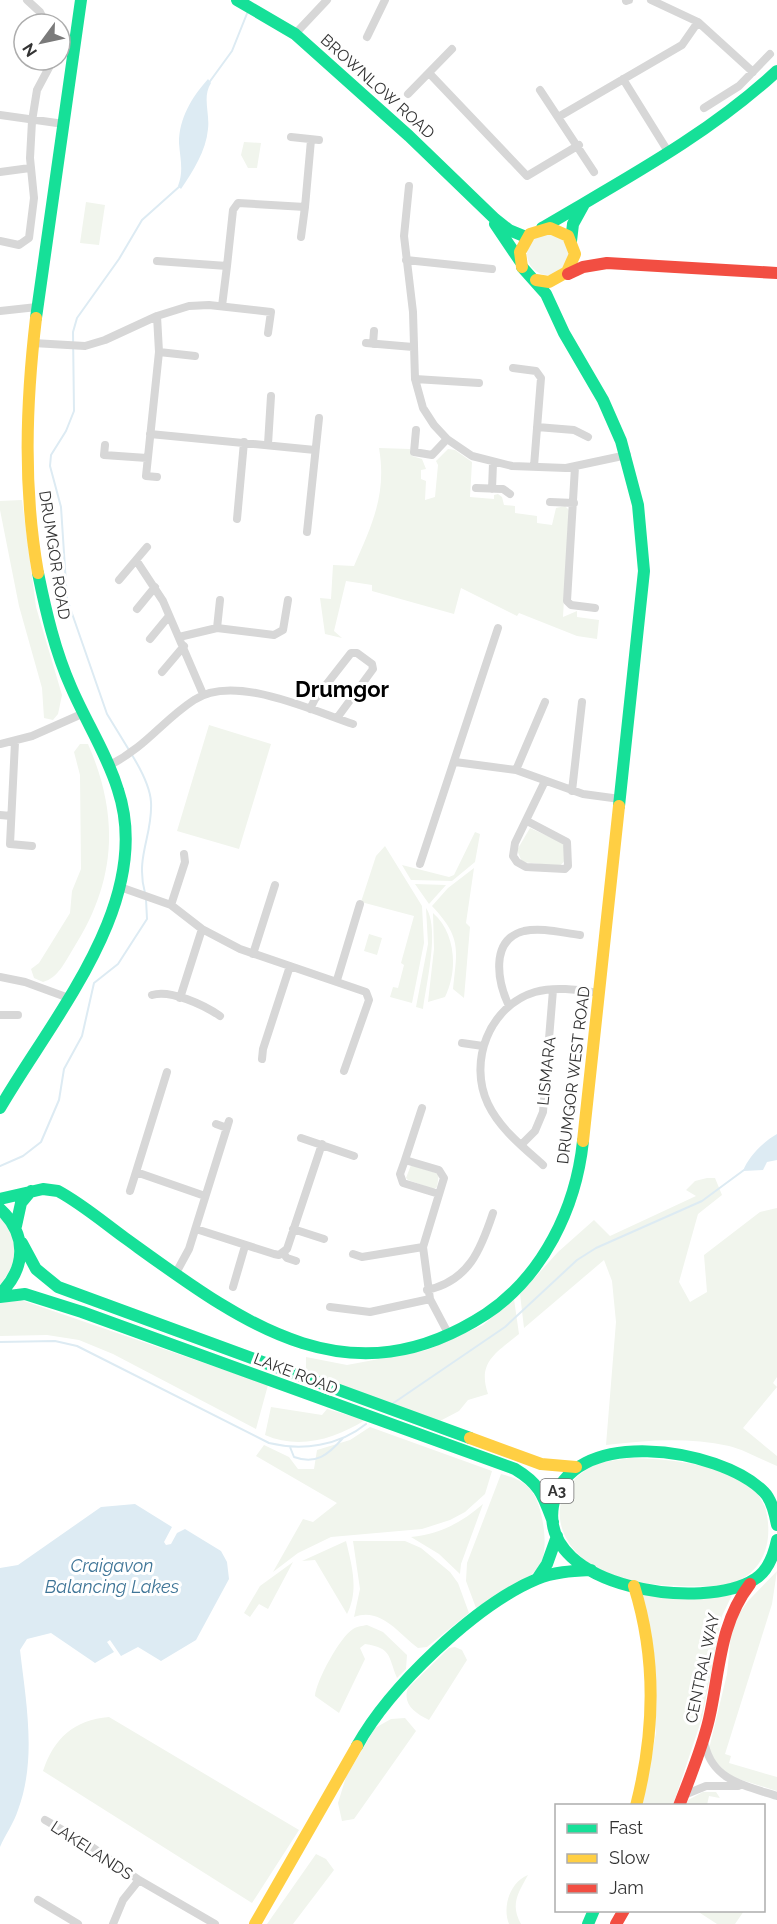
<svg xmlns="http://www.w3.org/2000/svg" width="777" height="1924" font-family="Raleway,sans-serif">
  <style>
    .green { fill: #f1f5ed }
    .water { fill: #ddebf3 }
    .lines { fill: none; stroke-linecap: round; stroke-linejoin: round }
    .stream { stroke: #ddebf3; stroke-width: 2 }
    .street { stroke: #d7d7d7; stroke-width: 8 }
    .fast { stroke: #16e098; stroke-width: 12 }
    .slow { stroke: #ffcf43; stroke-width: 12 }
    .jam { stroke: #f24e42; stroke-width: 12 }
    .labels { text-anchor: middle; stroke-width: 6; stroke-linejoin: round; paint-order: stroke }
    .shield { fill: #fff; stroke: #707070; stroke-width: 1.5 }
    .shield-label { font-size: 15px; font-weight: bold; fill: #333 }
    .street-label { font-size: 16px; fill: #333; stroke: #fff }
    .water-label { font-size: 18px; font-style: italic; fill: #3f7597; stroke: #fff }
    .district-label { font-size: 22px; font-weight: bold; fill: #000; stroke: #fff }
  </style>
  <rect width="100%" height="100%" fill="#fff"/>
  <path class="green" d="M244,142L261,143L257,168H248L241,155Z
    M86,202L105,205L99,245L80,243Z
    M527 254a21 21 0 1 1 42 0a21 21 0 1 1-42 0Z
    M379,448L410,449L412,456L422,459L426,469L421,470V479L426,481L425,500L435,497L438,465L436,461L448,449L455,450L472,462L470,497L494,499V495L498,494L502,497L504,505L515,506V513L537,516V523L552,525L556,508L565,506L569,510L563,617L577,611V617L599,620L597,639L577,636L519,613L517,616L461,588L454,614L372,591V585L346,581L334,631L342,638L325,634L320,598L331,599L333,565L354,566C372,525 387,494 379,448Z
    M22,500L36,607L62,695L58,714L53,720L44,718L42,688L19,606L0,510V501Z
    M209,725L271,744L239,849L177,831Z
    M80,744H88C120,817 116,882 73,949C65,962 58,978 43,982L34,978L31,969L39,963L70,913L72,891L81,869L80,775L74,752Z
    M530,828L563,843C565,853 568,861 559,866L522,862L517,850Z
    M475,832L480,834L475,862L452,881L411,880L402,865L449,877L454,875Z
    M385,846L422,906L424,943L412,1003L390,997L393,987L398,988L404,965L401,963L414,916L361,902L376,856Z
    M474,868L466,923L470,927L464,998L453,989C457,949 462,938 432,906L448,888Z
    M415,884L446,885L429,904Z
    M426,908C440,928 426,985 423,1009L416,1007L428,944Z
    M433,913C456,933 458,971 445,997L428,1002L434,949Z
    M369,934L382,938L377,955L364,951Z
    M411,1165L439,1174L437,1187L434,1189L408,1180L406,1178Z
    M707,1178H715L722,1195L698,1214L679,1282L690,1302L707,1292L704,1255L760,1212L777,1208V1377L773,1383L777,1387L743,1428L777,1456V1466C762,1460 745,1450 729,1446C687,1437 648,1440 606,1445L616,1322L612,1281L604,1260L524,1328L520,1294L558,1252L594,1220L610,1236L696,1196L686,1190L695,1181Z
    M0,1216C22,1241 19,1260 0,1285Z
    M514,1299L519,1334C496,1353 477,1362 488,1394L468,1400L459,1411L440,1421L306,1373V1357L347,1365L427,1350L483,1325Z
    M21,1300L268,1385L256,1429L113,1354L79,1340L47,1335L0,1336V1303Z
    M271,1407L322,1415L327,1409L365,1420C335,1439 299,1450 265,1435Z
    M370,1427L492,1471L485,1494L465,1512L450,1520L422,1529L331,1537L298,1553L273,1572L303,1519L313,1522L337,1503L256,1456L264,1445L289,1457L298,1469H314L317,1450L350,1440Z
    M630,1458C668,1459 717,1463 749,1486C757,1491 761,1499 765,1507C777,1550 756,1586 711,1586C674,1587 633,1586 599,1569C554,1546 543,1494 591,1467C601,1461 618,1460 630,1458Z
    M501,1474C512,1477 522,1480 530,1489C543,1503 551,1553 538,1568C523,1585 495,1596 476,1608L466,1581L467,1563Z
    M483,1504L461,1564L460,1574L439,1554L411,1537C440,1534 461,1523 483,1504Z
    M346,1541C352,1566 359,1590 347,1614L315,1560L302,1561Z
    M353,1541H405L421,1548L450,1572L458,1583L469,1613L427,1647L418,1648C398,1633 381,1607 354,1617L360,1589Z
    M293,1562L268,1609L259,1604L250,1617L244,1613L260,1586Z
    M777,1571L772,1604L725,1754L731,1756L729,1763L777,1777V1791L729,1776L708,1753L727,1674L732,1624L748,1601Z
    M639,1593L732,1595L722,1616L702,1718L673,1805H642L656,1733Z
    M367,1625L383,1632L407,1655L406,1669L397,1678C388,1656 392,1648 365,1644L360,1648L365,1659L339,1713L315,1696C316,1681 340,1637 353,1629C358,1626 362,1626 367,1625Z
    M455,1647L462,1650L467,1660L429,1720C415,1713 402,1704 408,1688L449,1648Z
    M109,1717L299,1830L252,1903L43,1771C54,1738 74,1720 109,1717Z
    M405,1718L416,1731L354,1819L342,1821L338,1803L346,1777L375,1728L391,1719Z
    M703,1792H716L720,1798L709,1796L707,1805L685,1806L688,1800Z
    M316,1854L326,1859L334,1870L293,1924H267Z
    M528,1875C518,1893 510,1905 521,1924H509C502,1907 510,1882 528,1875Z
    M697,1911L744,1910V1911L735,1924H717Z"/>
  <path class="water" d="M208,79L211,83C202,97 210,113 208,129C206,151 193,171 181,189L178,186C184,171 180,158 179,143C179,118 192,97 208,79Z
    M777,1134V1160L767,1162L763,1170L743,1171C748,1157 764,1141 777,1134Z
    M135,1504L172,1527L164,1542L166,1545L171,1544L177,1533L185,1529L221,1551L227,1562L229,1579L196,1640L161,1661L138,1647L121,1656L110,1640L107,1642L114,1652L95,1663L51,1633L27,1639L20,1650C26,1702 37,1759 18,1810C14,1823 5,1835 0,1847V1568L18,1565L101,1507Z"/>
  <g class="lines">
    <path class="stream" d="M208,84L232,51L248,11
      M129,750L107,714L67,599L61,507L50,466L51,455L66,431L74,411L73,332L77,318L119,259L142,220L180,186
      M132,755C140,768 150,786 151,802C153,835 135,857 145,893
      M0,1166L23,1156L41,1142L59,1100L64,1069L82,1036L94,983L118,964L147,919L146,899
      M0,1342L55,1341L77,1346L269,1443C302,1451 339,1446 366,1424
      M392,1404L505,1327L577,1260L596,1248L702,1201L744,1170
      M290,1447L294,1457C316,1465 328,1455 343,1438"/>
    <path class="street" d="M27,0L40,12L46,24
      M651,0L698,22L753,72
      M626,1L629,0
      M295,34L327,0
      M367,37L385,0
      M429,73L527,176L579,145
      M623,79L669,153
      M540,90L594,172
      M408,94L452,49
      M704,108L739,86L770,54
      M0,115L64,124
      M560,116L682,45L698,22
      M291,137L319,140
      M0,172L30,168
      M409,186L404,236L413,312L415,379L423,408L434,425L447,439L472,456L512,466L566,468L627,455
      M305,207L311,140
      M0,241L19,245L29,238L34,198L30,158L32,121L37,90L53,60
      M406,260L492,269
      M157,261L227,266L222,306
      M227,266L233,210L238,203L305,207L301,237
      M0,311L37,307
      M157,316L159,352L195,356
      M33,343L85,346L105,340L157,316L189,306L209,305L271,312L268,333
      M366,343L413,347
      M373,344L374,331
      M513,368L536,371L541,378L534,466
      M415,379L479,383
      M537,427L574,430L588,437
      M416,430L414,452L432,455L447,439
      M150,434L315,450
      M268,444L271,396
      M105,445L104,455L147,458
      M575,467L567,601L571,605L595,608
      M157,477L146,476L159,352
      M476,488L503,489L510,494
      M492,489L493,463
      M550,502L574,503
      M237,519L244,442
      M307,532L319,418
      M136,560L163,601L203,694
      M119,580L147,547
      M137,609L155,587
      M217,628L220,600
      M179,637L217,628L274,635L283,630L288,600
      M150,639L169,616
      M162,672L184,646
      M310,709L315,699L351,653H357L372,664L373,669L337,718
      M15,742L10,844L32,846
      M0,744L32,736L84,713
      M455,762L516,770L583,794L620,799
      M110,765C147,746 162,721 194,700C233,673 311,710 353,724
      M516,770L545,702
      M572,791L582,702
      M0,815L11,816
      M527,821L567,842L568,866L565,869L526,867L517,862L513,856L515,843L545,781
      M420,864L498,628
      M120,887L171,905L202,929L240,949L366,992L369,1000L344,1071
      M171,905L185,862L184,854
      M253,954L275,885
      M0,977L25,982L66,997
      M337,980L360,904
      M152,995C170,989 204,1005 220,1016
      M180,998L202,929
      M509,1006C498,983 489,940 524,931C542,927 563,933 580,935
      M0,1015H18
      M462,1043L483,1046
      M262,1059L263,1049L290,966
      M167,1072L136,1172L205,1196
      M422,1108L405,1160L439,1170L444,1178L423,1247L430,1299
      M216,1124L227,1128
      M301,1138L354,1156
      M521,1145L535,1131L543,1112L553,990
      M405,1160L400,1174L403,1183L439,1194
      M543,1165C523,1147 500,1129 488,1104C468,1062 489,1006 535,992C556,986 579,990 599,993
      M130,1191L136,1172
      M196,1229L274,1254L279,1255L287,1249L322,1144
      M293,1229L324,1239
      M283,1253L287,1258L296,1261
      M353,1254L362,1257L423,1247
      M176,1273L189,1249L229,1121
      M233,1287L245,1246
      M427,1290C469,1281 481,1249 493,1213
      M330,1307L370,1312L430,1299L449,1335
      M705,1745C713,1781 746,1786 777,1796
      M684,1795L706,1786H738
      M45,1820L92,1847L139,1880L215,1924
      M38,1900L78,1924
      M113,1924L123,1900L139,1880"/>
    <path class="fast" d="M237,0L295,34L409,136L495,219L509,230L526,237
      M495,224L520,261
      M542,228C623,180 708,135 777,71
      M571,241L573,224L584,204
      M522,267L546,294L564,333L603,400L621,441L638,505L644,571L619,806
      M36,318L81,0
      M0,1108C52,1018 155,901 118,790C107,754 86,722 71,687C55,651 46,612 38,573
      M0,1199L43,1189L58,1191C82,1204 103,1222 125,1238C239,1320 346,1405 486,1314C543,1276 576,1208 583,1141
      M0,1209C28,1235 26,1268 0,1294
      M16,1226L21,1203L31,1191
      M22,1243L36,1269L58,1287L470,1438
      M0,1297L25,1294L82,1312L515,1469C540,1484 543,1495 553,1522
      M777,1525C775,1514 772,1500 764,1492C720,1447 567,1424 553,1506C539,1589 705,1612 755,1579C768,1571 774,1554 777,1540
      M537,1579L547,1564L557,1536
      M357,1746C389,1688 475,1605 537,1579C553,1572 573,1571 591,1570
      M588,1924L594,1910"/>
    <path class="slow" d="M522,267L520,252L530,234L550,228L568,236L575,254L567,272L549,282L536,280
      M36,318C26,403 23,488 38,573
      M583,1141L619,806
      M470,1438L541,1464L576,1467
      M634,1586C657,1659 655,1732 636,1806
      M255,1924L357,1746"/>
    <path class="jam" d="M568,274L583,267L607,263L777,273
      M679,1806C690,1777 702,1749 709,1719C720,1671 719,1624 750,1584
      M616,1924L624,1910"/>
  </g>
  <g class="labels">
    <rect class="shield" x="540.5" y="1479" width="33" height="24" rx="4.5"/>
    <g class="shield-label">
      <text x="557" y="1496">A3</text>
    </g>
    <g class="street-label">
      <text transform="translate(378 86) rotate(42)" y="6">BROWNLOW ROAD</text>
      <text transform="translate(55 555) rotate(81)" y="6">DRUMGOR ROAD</text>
      <text transform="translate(546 1071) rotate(-84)" y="6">LISMARA</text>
      <text transform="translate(573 1075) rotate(-83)" y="6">DRUMGOR WEST ROAD</text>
      <text transform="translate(296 1373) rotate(21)" y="6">LAKE ROAD</text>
      <text transform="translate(702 1668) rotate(-78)" y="6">CENTRAL WAY</text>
      <text transform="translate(92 1850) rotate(33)" y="6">LAKELANDS</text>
    </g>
    <g class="water-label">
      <text x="112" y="1572">Craigavon<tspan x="112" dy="21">Balancing Lakes</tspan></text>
    </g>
    <g class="district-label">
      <text x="342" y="697">Drumgor</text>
    </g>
  </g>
  <rect x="555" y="1804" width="210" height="108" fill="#ffffff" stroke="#adadad" stroke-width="1.5"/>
  <rect x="567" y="1824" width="30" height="9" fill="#16e098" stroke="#adadad" stroke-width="1.5"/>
  <text x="609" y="1834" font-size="18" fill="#333333">Fast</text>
  <rect x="567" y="1854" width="30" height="9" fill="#ffcf43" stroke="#adadad" stroke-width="1.5"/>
  <text x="609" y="1864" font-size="18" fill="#333333">Slow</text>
  <rect x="567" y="1884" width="30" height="9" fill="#f24e42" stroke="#adadad" stroke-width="1.5"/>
  <text x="609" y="1894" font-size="18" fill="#333333">Jam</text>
  <g transform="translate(42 42) rotate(237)"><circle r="28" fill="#ffffff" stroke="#adadad" stroke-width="1.5"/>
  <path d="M0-4.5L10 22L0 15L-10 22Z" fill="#7a7a7a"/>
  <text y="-9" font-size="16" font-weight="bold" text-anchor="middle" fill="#333333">N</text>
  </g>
</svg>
